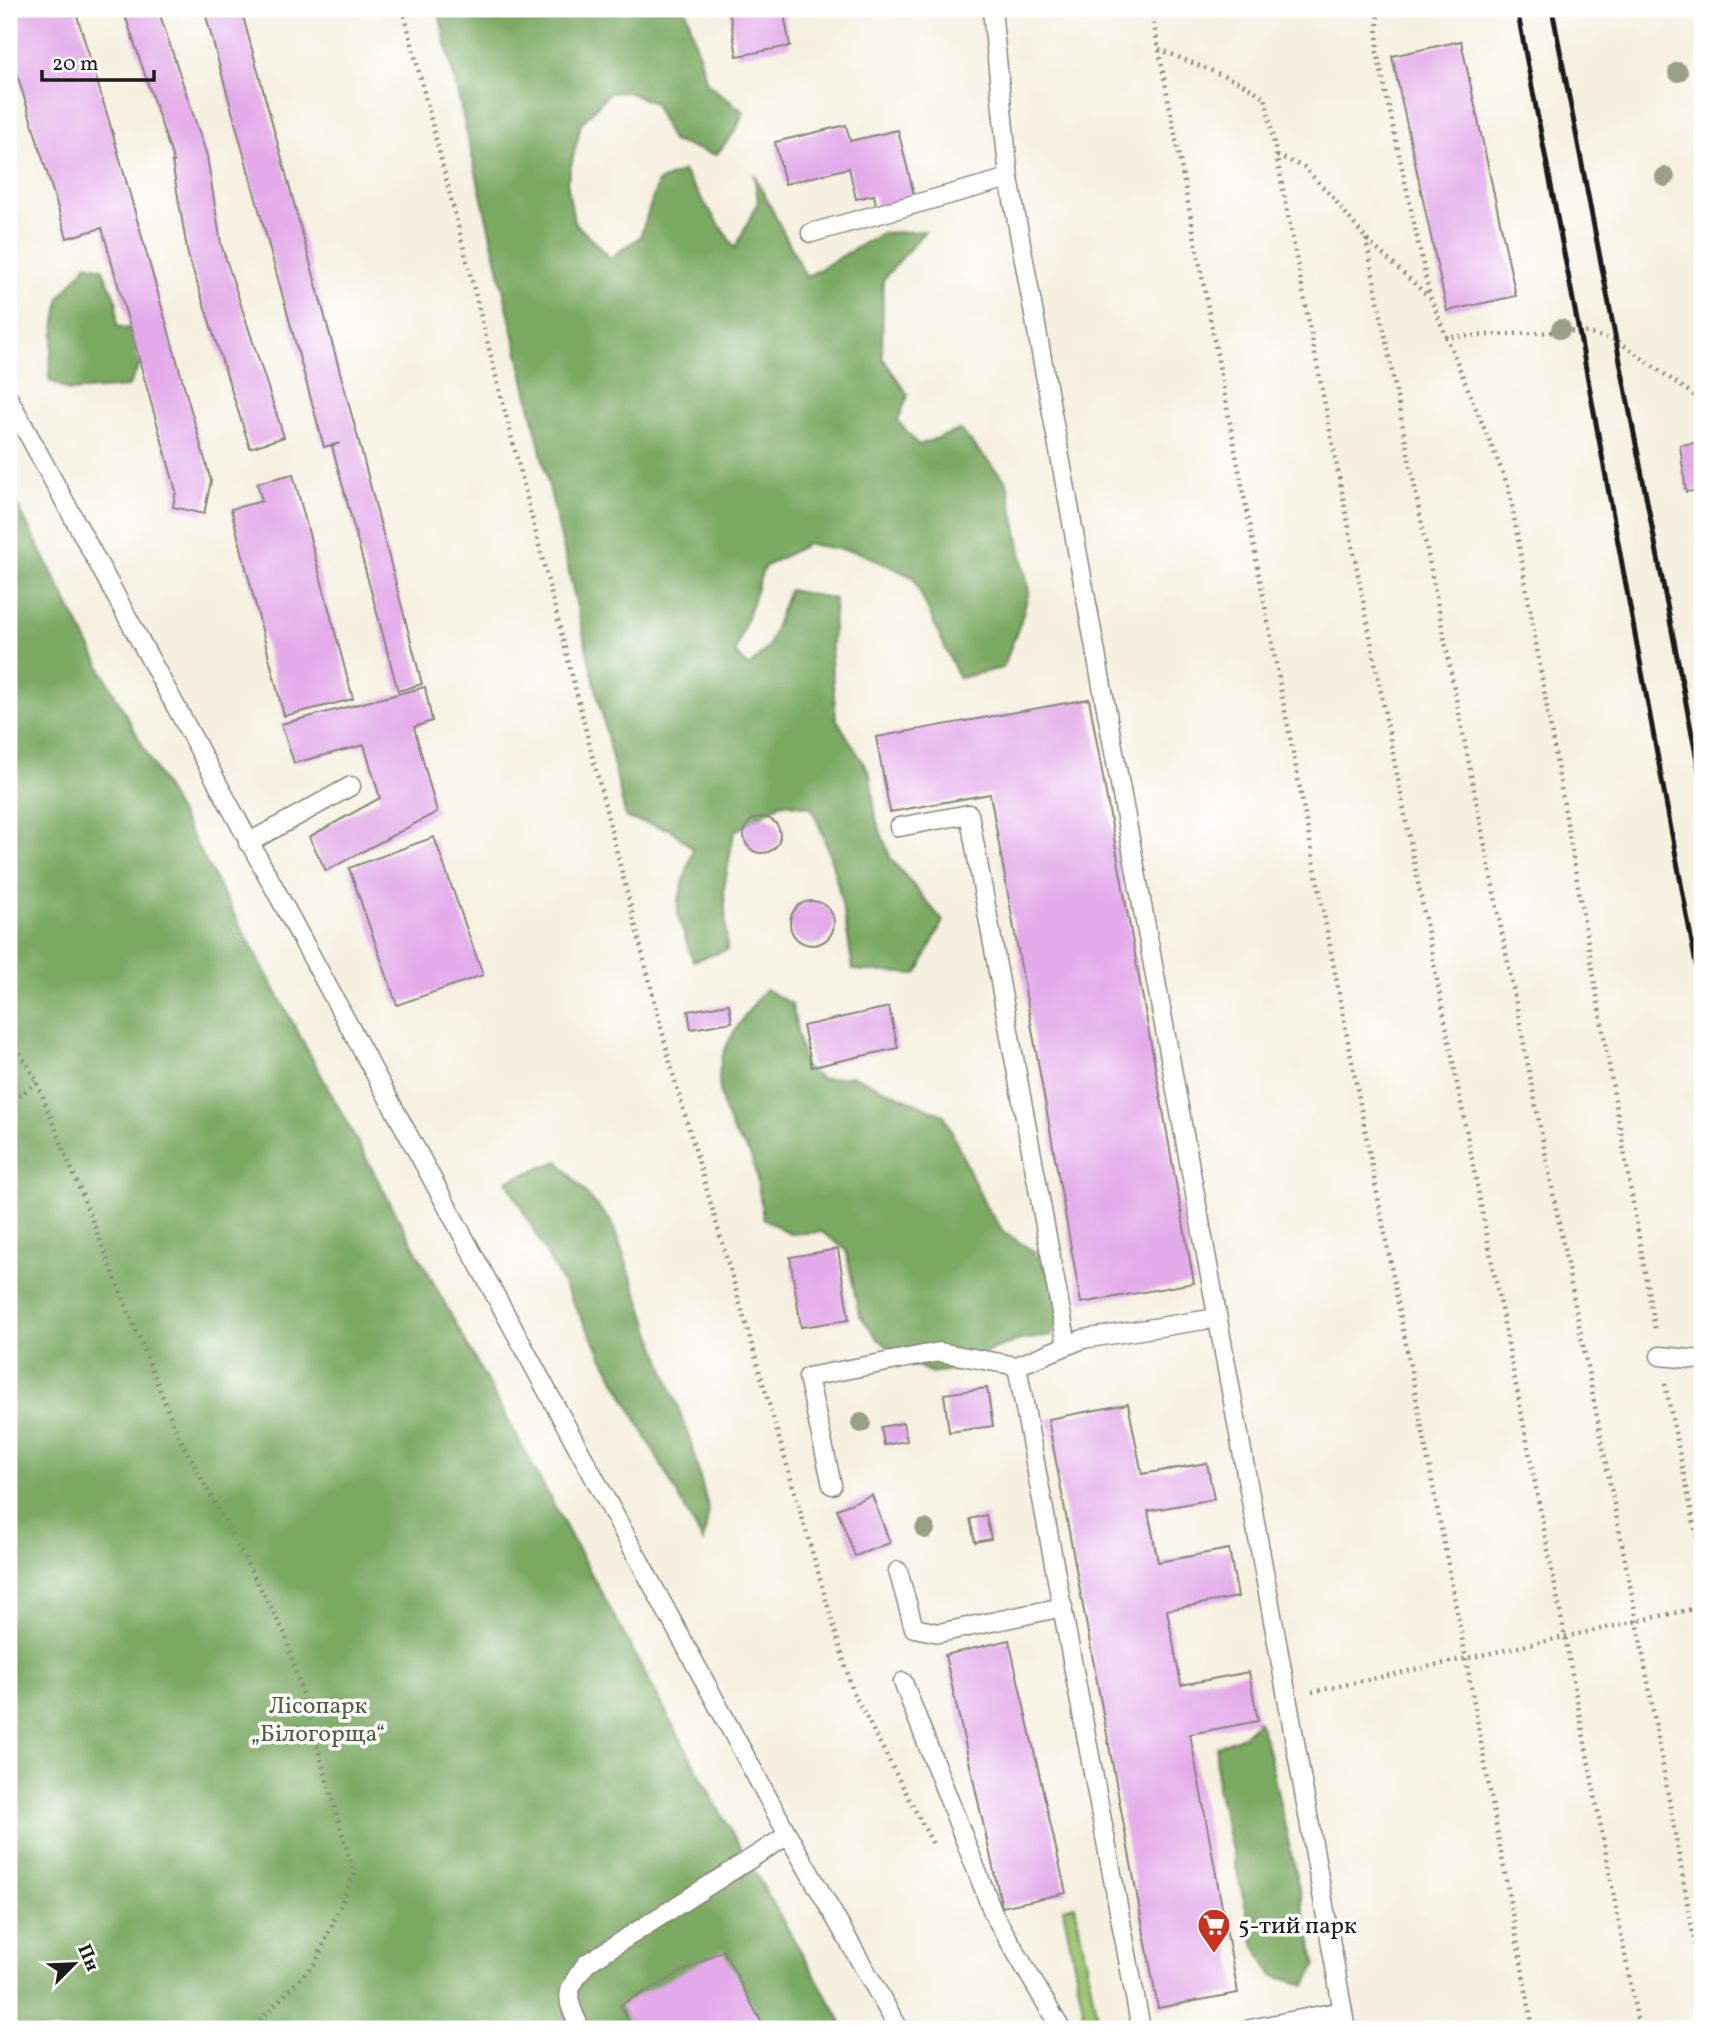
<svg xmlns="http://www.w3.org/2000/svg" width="1711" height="2038" font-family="Vollkorn,serif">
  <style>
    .green { fill: #98c370; stroke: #5a7046; stroke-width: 2 }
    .forest { fill: #7aa962; stroke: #4b623f; stroke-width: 2 }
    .building { fill: #e3aae9 }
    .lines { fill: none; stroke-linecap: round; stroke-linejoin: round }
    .lane-casing { stroke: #88867e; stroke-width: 21 }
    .path { stroke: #88867e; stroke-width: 4.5; stroke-dasharray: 2 5; stroke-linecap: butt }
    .lane { stroke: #fff; stroke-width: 18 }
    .rail { stroke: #1c1c1c; stroke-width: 5 }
    .tree { fill: #99a086 }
    .labels { text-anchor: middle; stroke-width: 7; stroke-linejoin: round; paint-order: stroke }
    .park-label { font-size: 24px; fill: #4e5f3e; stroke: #fff }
    .poi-label { font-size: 24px; fill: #1c1c1c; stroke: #fff; text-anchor: start }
  </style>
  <rect width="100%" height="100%" fill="#fff"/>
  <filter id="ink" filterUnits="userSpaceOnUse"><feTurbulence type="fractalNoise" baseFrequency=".0143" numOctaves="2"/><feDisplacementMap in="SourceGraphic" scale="14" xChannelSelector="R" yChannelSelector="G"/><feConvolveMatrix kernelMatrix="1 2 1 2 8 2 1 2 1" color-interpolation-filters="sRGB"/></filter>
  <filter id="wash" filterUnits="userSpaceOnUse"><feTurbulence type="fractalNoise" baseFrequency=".00686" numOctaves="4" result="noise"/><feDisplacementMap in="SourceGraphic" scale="28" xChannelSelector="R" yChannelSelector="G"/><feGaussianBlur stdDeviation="1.57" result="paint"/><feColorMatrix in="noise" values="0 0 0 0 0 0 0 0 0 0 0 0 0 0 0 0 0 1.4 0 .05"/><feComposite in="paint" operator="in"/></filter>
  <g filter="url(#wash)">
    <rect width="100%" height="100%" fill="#f5f0df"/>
    <path class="green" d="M1075,1905L1098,2022L1112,2029H1087L1063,1908Z"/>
    <path class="forest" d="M438,9H686L707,83L744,112L736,130L716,155L672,141L654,103L627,92L609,93L581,124L567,182L574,222L610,258L640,237L658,182L683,171L735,248L758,202L754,174L806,277L882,233L925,231L883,280L882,357L908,395L898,421L918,445L960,430L1007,482L1029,592L1020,624L1003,668L959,678L913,577L858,552L807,544L764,567L735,653L749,667L768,647L789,590L835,599L831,660L836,718L870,774L876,819L891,859L943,921L917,974L853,970C845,914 835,857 811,807L782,803L734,832L724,888L727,950L693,961L678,916V902L693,849L671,830L626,818Z
      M87,264L102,268L117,302V326L135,330L148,350L128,387L70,391L49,380L50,359L60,298Z
      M9,489L105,676L724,1819L846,2029H9Z
      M765,989L792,1004L804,1067L822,1079L853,1076L944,1115L985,1205L1004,1232L1033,1251L1052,1277L1062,1306L1052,1336L1020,1340L991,1350L965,1368L931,1373L903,1359L878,1339L859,1314L846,1250L822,1232L790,1234L763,1218C760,1200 758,1171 750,1155C745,1146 736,1138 732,1129C702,1065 728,1039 765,989Z
      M558,1161L612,1223L691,1443L709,1511L703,1542L507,1181Z
      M1258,1721L1266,1741L1316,1965L1306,1985L1273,1976L1255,1946L1217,1788L1216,1747L1243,1736Z"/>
    <g id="blocks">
      <path class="building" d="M9,9H75L110,124L211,481L204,514L173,507L176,491L102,228L67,238L9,48Z
        M123,9H158L207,156L221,244L284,437L250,448L188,255L172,162H174Z
        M204,9H241L358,438L422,684L398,691L332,446L340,443L324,447Z
        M729,9H783L790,46L737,56Z
        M1461,41L1516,296L1447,311L1392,56Z
        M846,125L850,141L898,130L915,199L877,209L874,195L856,199L849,168L785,184L775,142Z
        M1701,442L1702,490L1686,492L1680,445Z
        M293,474L353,699L284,716L231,509L262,501L257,483Z
        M425,687L432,721L414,727L437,812L326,871L309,837L380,798L364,745L294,763L281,724Z
        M1089,699L1194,1283L1081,1303L990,794L890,812L876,737Z
        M744 835a18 18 0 1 1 36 0a18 18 0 1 1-36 0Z
        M434,837L483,975L397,1005L349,868Z
        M790 923a22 22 0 1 1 44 0a22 22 0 1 1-44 0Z
        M729,1004L732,1022L691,1029L688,1011Z
        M889,1007L898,1048L812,1067L803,1026Z
        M838,1249L849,1320L801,1327L790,1257Z
        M987,1388L993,1426L949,1432L944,1394Z
        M1128,1404L1142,1474L1207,1463L1214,1499L1148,1511L1158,1562L1229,1549L1238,1597L1167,1610L1181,1685L1249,1672L1258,1721L1190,1734L1238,1993L1158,2008L1048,1419Z
        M903,1423L907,1441L884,1445L881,1427Z
        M872,1495L890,1543L855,1556L837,1509Z
        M986,1515L991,1539L975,1542L970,1519Z
        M1009,1640L1066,1893L1002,1907L945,1655Z
        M723,1950L765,2029H633L620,2005Z"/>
    </g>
  </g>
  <g filter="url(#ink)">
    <use href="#blocks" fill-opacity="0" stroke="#88867e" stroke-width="2"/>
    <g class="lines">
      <defs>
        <path id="lane" d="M992,9L1009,178L1287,1697L1346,2029
          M811,233L1009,178
          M9,399L788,1835L899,2029
          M899,827L969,814L1067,1345
          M248,843L351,786
          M1660,1356L1702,1360
          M832,1485L808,1377L939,1352L1017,1366
          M898,1571L914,1628L939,1633L1063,1607
          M903,1682L994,1915L1061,2029
          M581,2029C564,1997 565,1992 587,1963L788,1835
          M1141,2029L1017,1366L1083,1339L1217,1318
          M1250,2029L1342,2011"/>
      </defs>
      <use href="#lane" class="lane-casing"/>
      <path class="path" d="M403,9L673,1074L853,1692L934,1846
        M1151,9L1466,1659L1533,2029
        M1378,9L1377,52L1430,297L1509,488L1655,1330
        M1159,49L1241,83L1265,97L1565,1637L1639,2029
        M1277,156L1304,167L1334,199L1366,239L1429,297
        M1366,239L1637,1621L1702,1984
        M1445,337L1579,331L1618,341L1702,401
        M9,1035L36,1080L178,1435L285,1634L354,1874L316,1962L252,2029
        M9,1106L36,1081
        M1665,1384L1702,1561
        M1312,1692L1702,1607
        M9,2014L17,2029"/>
      <use href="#lane" class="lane"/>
      <path class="rail" d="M1517,9L1579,331L1702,997
        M1552,9L1702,786"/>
    </g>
    <g class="tree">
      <circle cx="1678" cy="72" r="10"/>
      <circle cx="1665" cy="177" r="10"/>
      <circle cx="1561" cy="329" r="10"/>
      <circle cx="861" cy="1423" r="10"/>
      <circle cx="925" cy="1529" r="10"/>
    </g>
  </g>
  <defs>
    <symbol id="supermarket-pin" viewBox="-11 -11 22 30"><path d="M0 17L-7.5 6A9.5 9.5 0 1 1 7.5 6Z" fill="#c8321e" stroke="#fff"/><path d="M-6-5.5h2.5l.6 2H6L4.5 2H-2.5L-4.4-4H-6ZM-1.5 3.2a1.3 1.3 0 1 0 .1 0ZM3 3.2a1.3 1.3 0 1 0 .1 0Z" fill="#fff"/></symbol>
  </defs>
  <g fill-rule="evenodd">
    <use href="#supermarket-pin" x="1195" y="1906" width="38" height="52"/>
  </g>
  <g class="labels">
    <g class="park-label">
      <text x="318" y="1713">Лісопарк<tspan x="318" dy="28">„Білогорща“</tspan></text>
    </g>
    <g class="poi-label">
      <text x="1238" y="1933">5-тий парк</text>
    </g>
  </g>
  <rect width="1711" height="2038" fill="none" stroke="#fff" stroke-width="35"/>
  <g transform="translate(74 1964) rotate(66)" stroke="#ffffff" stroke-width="5" paint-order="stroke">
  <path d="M0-5L12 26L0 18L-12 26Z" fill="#1c1c1c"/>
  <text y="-10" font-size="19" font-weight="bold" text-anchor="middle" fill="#1c1c1c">Пн</text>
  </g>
  <path d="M42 70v10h112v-10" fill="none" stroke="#1c1c1c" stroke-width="3.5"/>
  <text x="52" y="70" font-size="21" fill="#1c1c1c" stroke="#ffffff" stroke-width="5" paint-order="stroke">20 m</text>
</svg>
